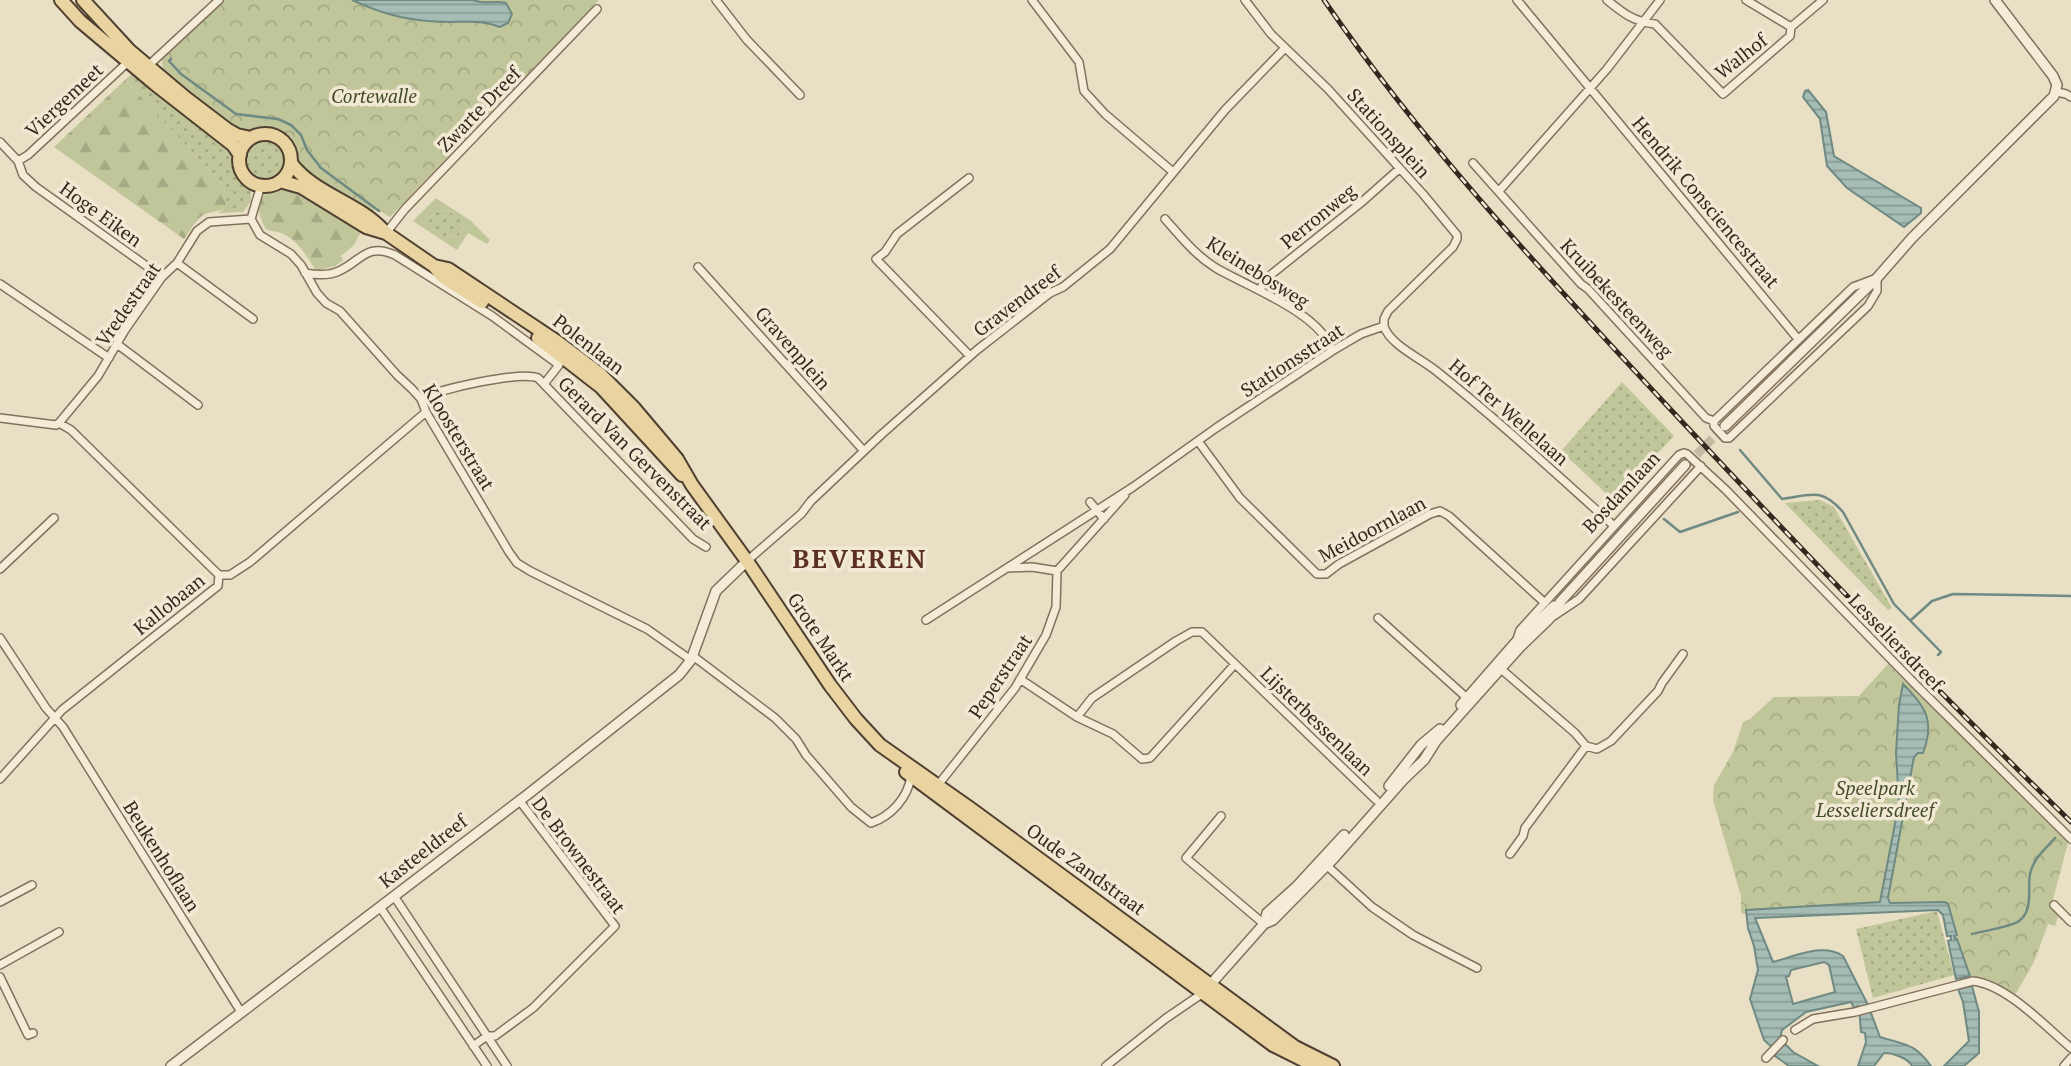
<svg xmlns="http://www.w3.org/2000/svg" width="2071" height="1066" font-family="'PT Serif',serif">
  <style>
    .grass { fill: url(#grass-dots) }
    .forest { fill: url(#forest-firs) }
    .park { fill: url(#park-crowns) }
    .garden { fill: #c0c69a; fill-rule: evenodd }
    .water { fill: url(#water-rules); stroke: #6e8a83; stroke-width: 2; fill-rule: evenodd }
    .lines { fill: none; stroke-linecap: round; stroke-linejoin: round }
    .stream { stroke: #6e8a83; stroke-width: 2.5 }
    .tertiary-tunnel { stroke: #c5bba4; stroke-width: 9; stroke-dasharray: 9 4.5; stroke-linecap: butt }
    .minor-casing { stroke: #82715d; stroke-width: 10 }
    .tertiary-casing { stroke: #82715d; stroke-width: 12 }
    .primary-casing { stroke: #504031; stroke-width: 16 }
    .minor { stroke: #f5ecd7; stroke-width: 7 }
    .tertiary { stroke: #f5ecd7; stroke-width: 9 }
    .primary { stroke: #e8d3a1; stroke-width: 12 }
    .rail-casing { stroke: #34291f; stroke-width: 5 }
    .rail { stroke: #f1e9d4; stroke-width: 2.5; stroke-dasharray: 8; stroke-linecap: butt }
    .labels { text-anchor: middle; stroke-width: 7; stroke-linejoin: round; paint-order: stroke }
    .street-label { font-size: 19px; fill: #34291f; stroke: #f1e9d4 }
    .park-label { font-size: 19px; font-style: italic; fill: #444e28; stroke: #f1e9d4 }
    .district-label { font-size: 26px; font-weight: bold; letter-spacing: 2px; fill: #5b3023; stroke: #f1e9d4 }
  </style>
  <defs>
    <pattern id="grass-dots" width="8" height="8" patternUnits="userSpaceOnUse" patternTransform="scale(1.75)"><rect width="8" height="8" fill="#c0c69a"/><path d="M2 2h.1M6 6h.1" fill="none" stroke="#a6aa84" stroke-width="1.8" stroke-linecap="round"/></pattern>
    <pattern id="forest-firs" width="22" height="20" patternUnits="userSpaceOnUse" patternTransform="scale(1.75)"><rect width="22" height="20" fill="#c0c69a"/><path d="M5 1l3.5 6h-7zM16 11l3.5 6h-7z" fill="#a6aa84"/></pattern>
    <pattern id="park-crowns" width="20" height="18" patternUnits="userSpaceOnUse" patternTransform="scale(1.75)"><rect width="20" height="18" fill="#c0c69a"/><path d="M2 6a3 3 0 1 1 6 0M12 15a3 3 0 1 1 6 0" fill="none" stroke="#a6aa84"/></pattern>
    <pattern id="water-rules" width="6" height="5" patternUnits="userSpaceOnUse" patternTransform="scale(1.75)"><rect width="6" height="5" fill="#a6bdb6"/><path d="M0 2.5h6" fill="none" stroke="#889a93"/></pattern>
  </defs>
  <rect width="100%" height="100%" fill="#e9dfc5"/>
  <path class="grass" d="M134,72L230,146L237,173L248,185L251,191V201L243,212L218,213L227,207L224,186L125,80Z
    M246 160a19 19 0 1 1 38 0a19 19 0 1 1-38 0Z
    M444,210C454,214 461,217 464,227L458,236L443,237L430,228C426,217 434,211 444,210Z
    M1622,382L1674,436L1613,500L1561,451Z
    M1820,500L1834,507L1892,608L1888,610L1785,503Z
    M1937,911L1954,975L1873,998L1856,929Z"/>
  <path class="forest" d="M125,80L224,186L227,208C220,211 217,211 209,213C197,215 191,230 184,239L54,147Z
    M288,184L363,228L354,245L341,256L343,260L335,266L316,271C307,256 296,237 278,232C274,231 270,231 266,229C251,204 262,189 288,184Z"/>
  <path class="park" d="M224,0H599L390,217L375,208L372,213C351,200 325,189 307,172C294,160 296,142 280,133C265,125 252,135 237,131L163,75L162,58Z
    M1888,664L2068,843L2051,907L2059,914L2055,926L2048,924L2034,962L2014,997L1984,979L1970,976L1957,940H1955L1936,902L1747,910L1745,914L1741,913V896L1713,800L1714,785L1733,752L1743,722L1750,719L1774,697L1859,696Z"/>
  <path class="garden" d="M436,198L471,221L490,240L487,244L468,233L457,250L413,221ZM444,210C454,214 461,217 464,228L458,236L443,237L430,228C426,217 434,211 444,210Z"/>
  <path class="water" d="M352,0H473C484,5 495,0 506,3L512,14L508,23L500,27C484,20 469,22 452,22C413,22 387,16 352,0Z
    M1808,90L1826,112L1834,156L1921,208V213L1904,227L1847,188L1827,166L1820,119L1803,97L1805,91Z
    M1903,684C1926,707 1935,721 1923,753H1918L1914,757L1888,898L1890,903L1945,902L1948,904L1957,935L1954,936L1955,939H1957L1970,976L1956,979L1948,941L1951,940V936H1947L1943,915L1938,910L1755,918L1773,962C1793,957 1823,942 1843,956L1868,1005L1880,1037C1906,1045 1914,1043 1931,1066H1912C1908,1058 1893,1053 1884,1053L1874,1066H1858L1866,1042L1865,1033L1861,1032L1859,1008L1858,1006L1854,1008L1851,1002L1806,1012L1782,1030L1780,1039L1793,1052L1818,1066H1789L1775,1056L1776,1051L1764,1040L1750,999L1758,970L1754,946L1748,928L1746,910L1880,902L1899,803L1896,753L1899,705ZM1824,962L1829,965L1835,992L1793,1004L1786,977L1789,976L1791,970Z
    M1972,986L1979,1012V1053L1964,1066H1944L1969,1041L1963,1002L1958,989Z"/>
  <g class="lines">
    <path class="stream" d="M171,59L169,61L181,74L236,114L278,119L291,125L301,135L307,150L321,168L379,211
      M1740,450L1782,499C1811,495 1821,487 1843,512L1894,604L1941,652L1938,655
      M1664,519L1680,532L1738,512
      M1911,620L1932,601L1953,594L2071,596
      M1972,934C1983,931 2011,927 2019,921C2034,910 2027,889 2030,874C2033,859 2045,849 2055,838"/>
    <path class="tertiary-tunnel" d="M1687,464L1724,427"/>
    <defs>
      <path id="minor" d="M716,0L747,40L800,95
        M1032,0L1079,62L1084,91L1105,114L1173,172
        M1245,0L1271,34L1328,89L1423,194L1457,235V239L1453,247L1388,311L1384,319V326
        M1517,0L1798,339
        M1607,0C1623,13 1634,22 1655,24L1723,94L1790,36L1791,27
        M1746,0L1791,27L1823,0
        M148,66L219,0
        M2057,92L2066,94L2071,97
        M0,142L18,161L23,175L36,187L162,277
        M18,161L28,155L129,61
        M1473,163L1581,284L1588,289L1706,418L1714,421
        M969,178L897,234L885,252L876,259L970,356
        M261,185L251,219L260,235L291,254L301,265L317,293L326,303L340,311L397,375L412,389L421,399L426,412L509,552L517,563L530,571L647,629L691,660
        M1499,191L1607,69L1660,0
        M1165,219C1181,237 1195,255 1216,268C1248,287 1321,313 1332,351
        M386,233L405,209L597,9
        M177,263L253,319
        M698,267L864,451
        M305,273C316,275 329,276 339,271C361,261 367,242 395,255L492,316L559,365L544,384
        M1877,278V291L1868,306L1729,438H1725L1714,426V421L1853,287Z
        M0,284L109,358
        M1260,289L1268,277L1363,201L1399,169
        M1384,326C1389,344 1420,358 1435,370C1497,419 1555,473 1613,525
        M117,344L198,405
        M421,399C438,389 520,371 538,378L693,539L706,547
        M0,418L56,425L59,423L71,430L219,575
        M59,423L98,376L125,330L162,277L177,263L197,231L209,222L251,219
        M1198,441L1240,498L1317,574H1326L1339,564L1430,514L1440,511L1449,516L1545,603
        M1090,502L1104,519
        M747,561L801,514L811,501L882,434L977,350L1050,293L1063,287L1110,249L1225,110L1285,48
        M1007,568L1032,567L1057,571L1125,495
        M0,569L54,518
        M219,575H230L250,562L426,412
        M1552,617L1579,599L1701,466
        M1378,618L1467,698
        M926,620L1133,487L1216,428L1332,351L1361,334L1384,326
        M0,638L46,708L63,727L241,1012
        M1516,642L1520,630L1679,455L1684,453L1687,454L1726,490L1917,686L2071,839
        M693,656L775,718L796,739L806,755L851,807L871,823C891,816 908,798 911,776
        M1501,669L1575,733L1586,746L1597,749L1611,741L1658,691L1662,683L1683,654
        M1020,679L1077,717L1113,734L1142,759L1150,758L1235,664
        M1077,717L1092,698L1176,641L1192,632H1202L1376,800
        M0,779L62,710L214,589L218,586L219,575
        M938,785L1015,688L1046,635L1056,607L1057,571
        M1221,816L1186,858L1264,924
        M1510,854L1523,836L1525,828L1586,746
        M1323,862L1372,907L1413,935L1477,968
        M394,896L507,1066
        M0,902L32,885
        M2054,905L2071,922
        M380,907L487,1066
        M0,965L59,932
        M0,977L28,1035L33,1033
        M1795,1030L1813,1019L1855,1012L1973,981C2007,985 2045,1026 2071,1048
        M473,1046L487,1036H495L533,1008L615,926L519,800
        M1766,1058L1783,1040
        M1106,1066L1165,1019L1203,993
        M2064,1066L2071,1058"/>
      <path id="tertiary" d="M1725,426L1877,278L1912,238L2054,96L2057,85L2053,76L1995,0
        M1461,705L1516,642L1554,606
        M1389,786L1421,745L1440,729
        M1264,924L1267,913L1296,887L1344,835
        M1210,985L1264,924L1273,920L1334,858L1403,780L1424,760L1436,741L1520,647L1549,619L1561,601L1685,465
        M171,1066L527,795L679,675L691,660L716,591L747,561"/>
      <path id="primary" d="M61,0L80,21L155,84L233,145L240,155
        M83,0L129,50L186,98L228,130L237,135L251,138
        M239 160a26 26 0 1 1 52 0a26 26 0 1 1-52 0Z
        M291,163C314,194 357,202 383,230
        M280,181L301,187L366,227L386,233L434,266L443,277L482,302
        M434,266L448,269L559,343L600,374L634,408L677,459L692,485L747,561L830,685L856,719L880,745L971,809L1295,1047L1333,1066
        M538,338L601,387L682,475
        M906,772L1273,1045L1315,1066"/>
    </defs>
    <use href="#minor" class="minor-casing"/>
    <use href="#tertiary" class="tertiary-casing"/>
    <use href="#primary" class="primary-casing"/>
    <use href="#minor" class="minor"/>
    <use href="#tertiary" class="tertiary"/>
    <use href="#primary" class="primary"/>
    <defs>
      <path id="rail" d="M1324,0C1422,143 1541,270 1659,397C1793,541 1930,684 2071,822"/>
    </defs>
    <use href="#rail" class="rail-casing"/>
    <use href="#rail" class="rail"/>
  </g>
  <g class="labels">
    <g class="street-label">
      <text transform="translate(1741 56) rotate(-38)" y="7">Walhof</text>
      <text transform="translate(64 100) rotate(-43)" y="7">Viergemeet</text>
      <text transform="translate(479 109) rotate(-46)" y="7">Zwarte Dreef</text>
      <text transform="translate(1389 133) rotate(48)" y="7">Stationsplein</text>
      <text transform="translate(1706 202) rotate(50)" y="7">Hendrik Consciencestraat</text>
      <text transform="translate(101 214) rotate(36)" y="7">Hoge Eiken</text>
      <text transform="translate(1318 216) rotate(-39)" y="7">Perronweg</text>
      <text transform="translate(1258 272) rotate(32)" y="7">Kleinebosweg</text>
      <text transform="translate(1617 298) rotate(47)" y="7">Kruibekesteenweg</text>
      <text transform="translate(1017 301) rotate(-37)" y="7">Gravendreef</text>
      <text transform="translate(128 304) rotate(-55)" y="7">Vredestraat</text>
      <text transform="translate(589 344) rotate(38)" y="7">Polenlaan</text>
      <text transform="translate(793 348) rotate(49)" y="7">Gravenplein</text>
      <text transform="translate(1292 360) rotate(-33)" y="7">Stationsstraat</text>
      <text transform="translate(1509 412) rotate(41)" y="7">Hof Ter Wellelaan</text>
      <text transform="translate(459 437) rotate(59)" y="7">Kloosterstraat</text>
      <text transform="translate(635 453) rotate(45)" y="7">Gerard Van Gervenstraat</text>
      <text transform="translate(1621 492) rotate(-47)" y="7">Bosdamlaan</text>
      <text transform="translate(1372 529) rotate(-28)" y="7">Meidoornlaan</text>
      <text transform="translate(169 604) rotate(-39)" y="7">Kallobaan</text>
      <text transform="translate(821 637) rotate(56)" y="7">Grote Markt</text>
      <text transform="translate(1896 642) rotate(46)" y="7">Lesseliersdreef</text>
      <text transform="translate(1000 676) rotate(-56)" y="7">Peperstraat</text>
      <text transform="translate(1317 721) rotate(44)" y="7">Lijsterbessenlaan</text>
      <text transform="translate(423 851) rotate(-38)" y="7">Kasteeldreef</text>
      <text transform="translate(579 855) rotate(53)" y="7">De Brownestraat</text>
      <text transform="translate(162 856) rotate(58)" y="7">Beukenhoflaan</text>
      <text transform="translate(1086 869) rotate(36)" y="7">Oude Zandstraat</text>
    </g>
    <g class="park-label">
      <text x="374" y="103">Cortewalle</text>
      <text x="1875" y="795">Speelpark<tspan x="1875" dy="22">Lesseliersdreef</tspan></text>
    </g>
    <g class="district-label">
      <text x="860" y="568">BEVEREN</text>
    </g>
  </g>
</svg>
